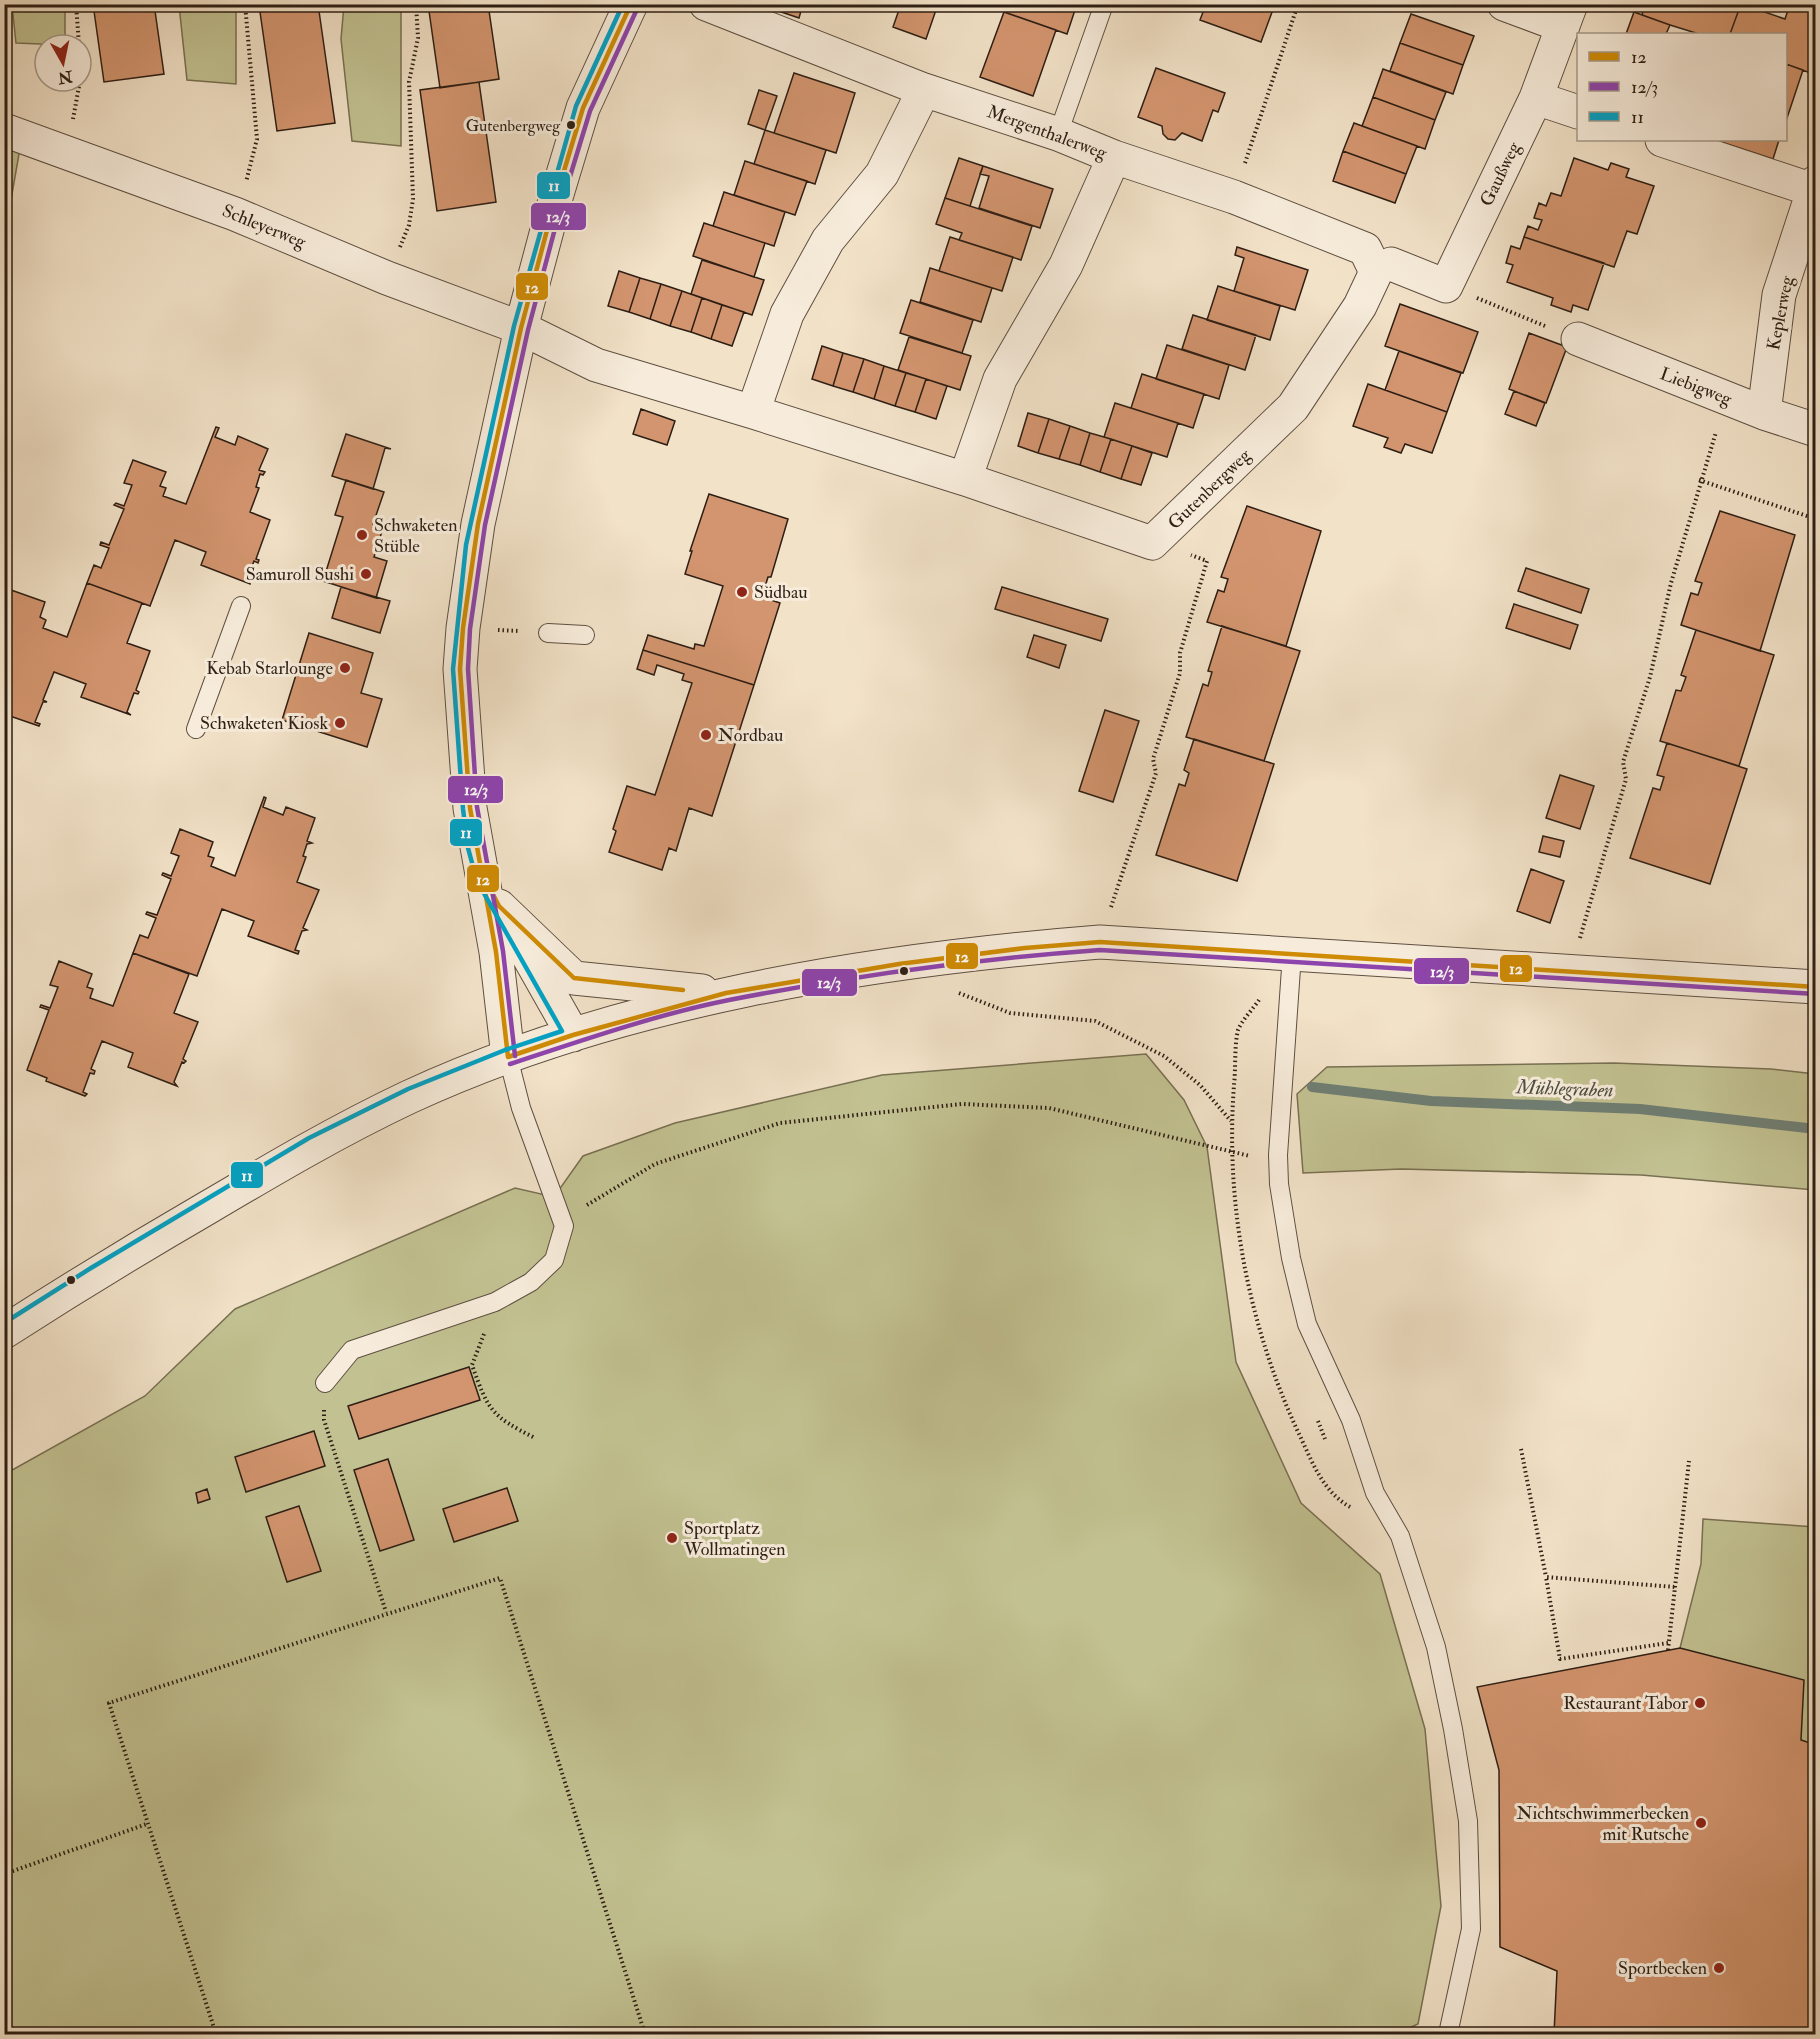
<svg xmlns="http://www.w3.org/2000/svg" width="1820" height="2039" font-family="'IM FELL Double Pica',serif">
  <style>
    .green { fill: #c2c191; stroke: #787052; stroke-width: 1.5 }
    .forest { fill: url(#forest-firs); stroke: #787052; stroke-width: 1.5 }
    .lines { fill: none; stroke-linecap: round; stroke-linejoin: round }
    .stream { stroke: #6f7e73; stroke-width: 10 }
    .building { fill: #d3956f; stroke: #2d1e14; stroke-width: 1.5 }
    .service-casing { stroke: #5e4f41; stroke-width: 20 }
    .minor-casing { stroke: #5e4f41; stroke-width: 35 }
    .path { stroke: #2d1e14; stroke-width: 4; stroke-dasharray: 1.5 3; stroke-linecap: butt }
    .service { stroke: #f7ecdb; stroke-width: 18 }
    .minor { stroke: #f7ecdb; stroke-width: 33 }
    .bus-1-casing { stroke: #f7ecdb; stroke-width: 9 }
    .bus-2-casing { stroke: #f7ecdb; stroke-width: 9 }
    .bus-3-casing { stroke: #f7ecdb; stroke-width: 9 }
    .bus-1 { stroke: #cf8b04; stroke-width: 4.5 }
    .bus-2 { stroke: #8e44ad; stroke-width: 4.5 }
    .bus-3 { stroke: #02a2c5; stroke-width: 4.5 }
    .bus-dot { fill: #2d1e14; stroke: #f7ecdb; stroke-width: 2 }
    .poi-dot { fill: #8f2418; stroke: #f7ecdb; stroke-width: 2 }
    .labels { text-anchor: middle; stroke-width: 6; stroke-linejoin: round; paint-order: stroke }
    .bus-label { font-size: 16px; fill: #2d1e14; stroke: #f7ecdb; text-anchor: end }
    .street-label { font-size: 18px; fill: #2d1e14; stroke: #f7ecdb }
    .poi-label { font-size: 18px; fill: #2d1e14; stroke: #f7ecdb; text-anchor: end }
    .water-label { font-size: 20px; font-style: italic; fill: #4e4e44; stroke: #f7ecdb }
    .line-badge { stroke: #f7ecdb; stroke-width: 2 }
    .badge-label { font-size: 16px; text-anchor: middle; font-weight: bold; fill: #fff }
  </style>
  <defs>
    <pattern id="forest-firs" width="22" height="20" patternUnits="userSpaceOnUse" patternTransform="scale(1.5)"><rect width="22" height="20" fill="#c2c191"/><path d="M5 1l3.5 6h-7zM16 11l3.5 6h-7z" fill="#a7a57c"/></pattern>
  </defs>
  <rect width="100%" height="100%" fill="#f2e2c8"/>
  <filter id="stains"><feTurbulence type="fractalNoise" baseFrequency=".00333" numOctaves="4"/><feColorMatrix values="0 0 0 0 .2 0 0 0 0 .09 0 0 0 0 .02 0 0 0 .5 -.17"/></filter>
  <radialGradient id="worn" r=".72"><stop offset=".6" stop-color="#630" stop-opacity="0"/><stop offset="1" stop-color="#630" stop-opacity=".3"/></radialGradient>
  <path class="green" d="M12,5H65V45L16,43Z
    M179,5H236V84L187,80Z
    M344,5H401V146L352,141L341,39Z
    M1146,1054L1184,1100L1207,1147L1236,1362L1301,1503L1380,1574L1425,1729L1441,1906L1418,2024L1396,2034H5V1474L145,1396L235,1309L515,1188L554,1197L583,1156L675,1123L882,1075Z
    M1614,1063L1771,1069L1815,1074V1190L1641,1175L1401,1169L1303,1173L1297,1094L1327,1067Z
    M1703,1519L1815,1527V1745L1801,1740L1680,1648L1701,1564Z"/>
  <path class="forest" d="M5,130L22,137L5,234Z"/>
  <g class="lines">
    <path class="stream" d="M1312,1087L1431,1101L1640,1109L1816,1129"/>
  </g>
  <path class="building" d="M93,4H154L164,74L104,82Z
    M318,4L335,123L277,131L260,12Z
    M428,4H488L499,79L440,88Z
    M758,4H803L799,18Z
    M901,4L937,7L926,39L893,27Z
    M1006,4H1077L1067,34L1004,12Z
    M1206,4H1275L1261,42L1200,20Z
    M1645,4H1741L1730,34H1699L1670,25L1642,15Z
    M1741,4L1785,19L1790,4H1816L1813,74L1786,64V34H1730Z
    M1004,12L1056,30L1033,96L980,77Z
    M1634,12L1670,25L1666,34H1626Z
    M1411,14L1474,36L1463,65L1400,43Z
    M1400,43L1463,65L1453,94L1390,71Z
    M1786,64L1803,70L1786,121Z
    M1156,68L1225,93L1218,112L1213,110L1202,141L1182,133L1175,140L1168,139L1163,134L1162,126L1138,117Z
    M1383,69L1446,92L1435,120L1373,97Z
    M794,73L855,93L836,153L774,133Z
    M479,82L496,202L437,211L420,90Z
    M759,90L777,96L765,130L748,124Z
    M1373,97L1435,120L1425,149L1362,126Z
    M1354,123L1417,146L1406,174L1343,151Z
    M765,130L826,150L815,184L754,164Z
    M1715,140H1779L1773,159Z
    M1343,151L1406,174L1395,203L1333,181Z
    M959,158L983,166L970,206L945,198Z
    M1574,158L1608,170L1611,163L1629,169L1626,177L1654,186L1637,234L1627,231L1614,267L1524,237L1528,226L1538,230L1542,220L1534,218L1539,203L1546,206L1551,193L1561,196Z
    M745,161L807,181L795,215L734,195Z
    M983,166L1053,189L1040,228L979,208L989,176L980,174Z
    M724,192L785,212L774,246L713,226Z
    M945,198L1032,226L1021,260L959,240L962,233L936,224Z
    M704,223L765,243L754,277L693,256Z
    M950,237L1013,257L1002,291L939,271Z
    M1524,237L1604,263L1588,310L1573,305L1571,312L1551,305L1553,298L1507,282L1513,265L1506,263L1511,246L1520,249Z
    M1237,247L1308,270L1295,310L1234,291L1244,258L1235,255Z
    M702,260L764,280L752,315L691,294Z
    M930,268L992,288L981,322L920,302Z
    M619,271L640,278L629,312L608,306Z
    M640,278L661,284L650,319L629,312Z
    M661,284L682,291L670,326L650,319Z
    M1218,286L1280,306L1270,340L1207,320Z
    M682,291L702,298L691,332L670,326Z
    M702,298L722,305L711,339L691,332Z
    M911,300L973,320L962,353L900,333Z
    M1400,304L1478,332L1463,373L1385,346Z
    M722,305L744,312L732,346L711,339Z
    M1193,315L1256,335L1245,370L1182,349Z
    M1529,333L1567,347L1546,403L1509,389Z
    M909,337L971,356L960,390L898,370Z
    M1167,345L1229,365L1219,399L1156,379Z
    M822,346L843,353L833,386L812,379Z
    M1399,351L1461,373L1447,412L1385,390Z
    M843,353L864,359L853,392L833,386Z
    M864,359L884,366L874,399L853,392Z
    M884,366L906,373L895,406L874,399Z
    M906,373L926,379L915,412L895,406Z
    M1142,374L1204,394L1193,428L1131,408Z
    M926,379L947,386L936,419L915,412Z
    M1368,384L1447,412L1432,453L1405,444L1401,453L1384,447L1388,438L1353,426Z
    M1514,391L1545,403L1536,426L1505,414Z
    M1115,403L1178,423L1167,457L1104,437Z
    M641,409L675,421L667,445L633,434Z
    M1028,413L1049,419L1038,453L1018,446Z
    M1049,419L1070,426L1059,459L1038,453Z
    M1070,426L1090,433L1080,465L1059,459Z
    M216,427L219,428L215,437L235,445L238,436L268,449L259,470L265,472L263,475L260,474L256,487L259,488L250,512L270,520L256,559L259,560L258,563L254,561L247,580L250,582V584L201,565L206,552L175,540L150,606L87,583L94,565L101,568L109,548L100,545L101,542L109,545L124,509L114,505L116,503L124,506L132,485L124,483L133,460L166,472L160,486L166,488L163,496L186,504Z
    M1090,433L1111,439L1100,472L1080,465Z
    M346,434L391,449L385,448L373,489L332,476Z
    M1111,439L1132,446L1121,479L1100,472Z
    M1132,446L1152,453L1141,485L1121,479Z
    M346,480L384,492L373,524L383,528L374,557L387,561L376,598L323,581L343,517L335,515Z
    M709,494L788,519L771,577H768L762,597L780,603L754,685L643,650L648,635L694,649L695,644L704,646L723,586L685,574L692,551H690Z
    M1247,506L1321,531L1286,646L1207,622L1218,590L1224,592L1228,579L1221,577Z
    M1720,511L1795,535L1760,651L1681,625L1691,593L1698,595L1702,583L1695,581Z
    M1526,568L1589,589L1581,613L1518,591Z
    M87,583L142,603L127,643L150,651L136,690L139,692L138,694L134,693L127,712L131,715L81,697L86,684L54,672L43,700L47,702H43L35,722L40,724L39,726L4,714V635L11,617L4,615V608L11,590L45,602L40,617L46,620L43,628L67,637Z
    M341,587L390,601L380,633L332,618Z
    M1002,587L1108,619L1101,641L995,609Z
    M1514,604L1578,625L1570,649L1506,628Z
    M1222,626L1300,651L1264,761L1186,737L1203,684L1208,686L1212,672L1208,671Z
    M1696,630L1774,655L1739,766L1660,741L1676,690L1681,691L1686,677L1681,675Z
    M309,633L373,653L361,693L382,699L367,747L282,720Z
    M1034,635L1066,645L1059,668L1027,657Z
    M643,650L754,685L712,816L689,808L676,851L669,848L662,870L609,852L616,831L613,829L627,786L655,795L692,683L682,680L684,674L657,665L654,675L637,669Z
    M1105,710L1139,721L1113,802L1079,791Z
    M1194,739L1274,764L1237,881L1156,855L1179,784L1185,786L1189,773L1184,770Z
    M1667,743L1747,769L1710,884L1630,858L1653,788L1660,790L1664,777L1657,775Z
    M1560,775L1594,786L1580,829L1546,818Z
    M264,797L266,798L263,807L283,815L286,807L315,818L307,841L312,843L307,844L303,856L306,857L297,882L319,890L303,928L307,930L302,931L295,950L299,951L298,954L248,936L254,921L222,909L197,976L133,953L140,935L148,938L156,918L146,914L147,912L157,915L171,879L162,875L163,873L171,876L179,856L171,853L180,829L213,842L208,856L214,858L211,866L235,876Z
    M1543,836L1564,841L1560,857L1539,852Z
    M1531,869L1564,881L1550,923L1517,911Z
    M133,953L189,974L174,1013L198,1022L183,1059L186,1061L184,1063L182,1062L174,1082L177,1086L128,1067L133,1053L102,1041L91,1069L95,1071L94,1074L90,1073L83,1092L87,1094L85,1096L46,1081L47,1078L27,1070L49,1010L40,1007L41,1005L50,1008L58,987L50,985L59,961L92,974L87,987L93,989L90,998L113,1006Z
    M469,1367L480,1400L359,1439L348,1406Z
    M314,1431L325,1466L246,1492L235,1457Z
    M388,1459L414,1540L380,1551L354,1470Z
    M507,1488L518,1521L454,1542L443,1509Z
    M207,1489L210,1499L198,1503L196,1493Z
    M299,1506L321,1571L287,1582L266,1517Z
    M1680,1648L1804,1680L1801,1740L1816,1745V2034H1554L1557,1971L1500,1947L1499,1770L1477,1687Z"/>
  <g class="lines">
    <defs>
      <path id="service" d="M1058,134L1104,4
        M548,633L585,635
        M196,729L241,606
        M1292,954L1278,1155L1279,1184L1291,1258L1307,1324L1351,1420L1375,1493L1400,1536L1436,1647L1453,1729L1468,1821L1471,1929L1448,2034
        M325,1383L352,1350L495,1302L531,1282L554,1260L564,1226L521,1108L508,1057"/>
      <path id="minor" d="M1504,4L1563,26
        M1536,98L1578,112
        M4,130L235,214L387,278L521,328L596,365L753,412L965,479L1152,543L1293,407L1360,306L1376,272L1365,249L1234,197L1114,157L1058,134L924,90L706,4
        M1662,140L1816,191
        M1391,264L1446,286L1536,98L1571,4
        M1578,339L1764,413L1816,430
        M753,412L787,314L828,240L882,174L924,90
        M1764,413L1779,295L1816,182
        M965,479L1000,379L1066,265L1114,157
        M499,906L574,978L702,991
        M518,938L573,1035
        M508,1057L496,952L470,808L460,669L463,628L478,524L521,328L554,204L583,108L631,4
        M4,1332C71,1289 138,1248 207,1208C273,1169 339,1130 409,1097C618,1000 872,960 1100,942L1816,987"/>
    </defs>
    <use href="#service" class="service-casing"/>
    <use href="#minor" class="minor-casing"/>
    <path class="path" d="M76,4L79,45
      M245,4L257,139L246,182
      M81,73V77
      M73,119L80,81
      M1245,163L1298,4
      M400,247L409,225L413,199L409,82L418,38L416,4
      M1477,298L1545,326
      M1699,480L1816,519
      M498,630L520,631
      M1111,907L1156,773L1153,759L1180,673V653L1207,561L1191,555
      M1580,938L1626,779L1623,762L1650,677L1671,583L1716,432
      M959,993L1010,1013L1095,1021L1164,1056L1200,1085L1231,1121
      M1259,1000C1253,1009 1242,1020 1238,1030C1234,1047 1236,1068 1234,1085C1225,1204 1248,1325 1299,1434C1312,1461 1322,1491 1350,1507
      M587,1205L655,1164L780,1123L962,1104L1049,1108L1250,1156
      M484,1334L472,1365C488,1410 491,1416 535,1438
      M324,1410V1420L386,1612
      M1318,1421L1325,1439
      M1521,1449L1546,1577
      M1668,1643L1560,1659L1546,1577L1675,1587
      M1668,1650L1689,1461
      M4,1874L147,1824
      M216,2034L109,1703L500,1578L645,2034"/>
    <use href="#service" class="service"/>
    <use href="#minor" class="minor"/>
    <defs>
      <path id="bus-1" d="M631,4L583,108L554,204L521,328L478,524L463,628L460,669L470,808L496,952L508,1057L573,1035L726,993L899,964L1025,948L1100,942L1816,987
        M483,875L499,906L574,978L683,990"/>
      <path id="bus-2" d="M515,1056L503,951L477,807L468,669L470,629L485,525L528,330L561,206L590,111L638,7
        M510,1064C580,1041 658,1014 729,1000C852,976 976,959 1100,950L1816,994"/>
      <path id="bus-3" d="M4,1323L91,1268L309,1138L408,1089L505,1050L562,1031L477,881L468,848L463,809L453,669L466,545L514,326L576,106L623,4"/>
    </defs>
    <use href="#bus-1" class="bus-1-casing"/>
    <use href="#bus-2" class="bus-2-casing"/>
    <use href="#bus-3" class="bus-3-casing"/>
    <use href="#bus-1" class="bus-1"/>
    <use href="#bus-2" class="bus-2"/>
    <use href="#bus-3" class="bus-3"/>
  </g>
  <g class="bus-dot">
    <circle cx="571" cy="125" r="5"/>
    <circle cx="904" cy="971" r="5"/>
    <circle cx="71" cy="1280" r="5"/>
  </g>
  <g class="poi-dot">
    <circle cx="362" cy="535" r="6"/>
    <circle cx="366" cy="574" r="6"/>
    <circle cx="742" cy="592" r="6"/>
    <circle cx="345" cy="668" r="6"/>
    <circle cx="340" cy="723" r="6"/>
    <circle cx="706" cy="735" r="6"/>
    <circle cx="672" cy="1538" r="6"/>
    <circle cx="1700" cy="1703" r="6"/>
    <circle cx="1701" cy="1823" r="6"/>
    <circle cx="1719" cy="1968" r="6"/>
  </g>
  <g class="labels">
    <g class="bus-label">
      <text x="560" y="131">Gutenbergweg</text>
    </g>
    <g class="street-label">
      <text transform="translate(1047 132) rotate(20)" y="6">Mergenthalerweg</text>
      <text transform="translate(1500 174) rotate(-64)" y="6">Gaußweg</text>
      <text transform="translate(264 226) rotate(22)" y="6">Schleyerweg</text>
      <text transform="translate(1780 313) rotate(-79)" y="6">Keplerweg</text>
      <text transform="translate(1696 386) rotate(21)" y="6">Liebigweg</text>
      <text transform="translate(1209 489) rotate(-44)" y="6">Gutenbergweg</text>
    </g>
    <g class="poi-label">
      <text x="374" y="531" text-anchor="start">Schwaketen<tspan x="374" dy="21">Stüble</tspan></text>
      <text x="354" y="580">Samuroll Sushi</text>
      <text x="754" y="598" text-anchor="start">Südbau</text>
      <text x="333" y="674">Kebab Starlounge</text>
      <text x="328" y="729">Schwaketen Kiosk</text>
      <text x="718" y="741" text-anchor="start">Nordbau</text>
      <text x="684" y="1534" text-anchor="start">Sportplatz<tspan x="684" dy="21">Wollmatingen</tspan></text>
      <text x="1688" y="1709">Restaurant Tabor</text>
      <text x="1689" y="1819">Nichtschwimmerbecken<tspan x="1689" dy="21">mit Rutsche</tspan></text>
      <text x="1707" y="1974">Sportbecken</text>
    </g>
    <g class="water-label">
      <text transform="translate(1565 1088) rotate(2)" y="7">Mühlegraben</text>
    </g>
  </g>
  <g class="line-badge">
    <rect x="536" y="171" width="35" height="29" rx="6" fill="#02a2c5"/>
    <rect x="530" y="202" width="57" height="29" rx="6" fill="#8e44ad"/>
    <rect x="515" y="272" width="34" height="29" rx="6" fill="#cf8b04"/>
    <rect x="447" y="775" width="57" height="29" rx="6" fill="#8e44ad"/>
    <rect x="449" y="818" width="34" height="29" rx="6" fill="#02a2c5"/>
    <rect x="466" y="864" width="34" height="29" rx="6" fill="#cf8b04"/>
    <rect x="945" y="942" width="34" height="28" rx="6" fill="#cf8b04"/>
    <rect x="1499" y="954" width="34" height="29" rx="6" fill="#cf8b04"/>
    <rect x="1413" y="957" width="57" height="28" rx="6" fill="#8e44ad"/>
    <rect x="801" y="968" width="57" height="29" rx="6" fill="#8e44ad"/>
    <rect x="230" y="1161" width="34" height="28" rx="6" fill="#02a2c5"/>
  </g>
  <g class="badge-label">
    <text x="554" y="191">11</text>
    <text x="558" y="222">12/3</text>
    <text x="532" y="293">12</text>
    <text x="476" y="795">12/3</text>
    <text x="466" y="838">11</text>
    <text x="483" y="885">12</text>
    <text x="962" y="962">12</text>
    <text x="1516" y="974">12</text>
    <text x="1442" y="977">12/3</text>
    <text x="829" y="988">12/3</text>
    <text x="247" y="1181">11</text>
  </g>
  <rect width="1820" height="2039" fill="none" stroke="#f2e2c8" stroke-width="24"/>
  <rect x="6" y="6" width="1808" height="2027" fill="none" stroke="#2d1e14" stroke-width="3"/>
  <rect x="12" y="12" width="1796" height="2015" fill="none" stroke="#2d1e14" stroke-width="1.5"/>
  <rect x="1577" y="33" width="210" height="108" fill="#f7ecdb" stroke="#a69a8b" stroke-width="1.5"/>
  <rect x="1589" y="52" width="30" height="9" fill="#cf8b04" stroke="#a69a8b" stroke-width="1.5"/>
  <text x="1631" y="63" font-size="18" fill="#2d1e14">12</text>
  <rect x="1589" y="82" width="30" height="9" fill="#8e44ad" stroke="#a69a8b" stroke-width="1.5"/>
  <text x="1631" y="93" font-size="18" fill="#2d1e14">12/3</text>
  <rect x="1589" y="112" width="30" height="9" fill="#02a2c5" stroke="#a69a8b" stroke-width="1.5"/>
  <text x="1631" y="123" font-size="18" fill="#2d1e14">11</text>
  <g transform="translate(63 63) rotate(171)"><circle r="28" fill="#f7ecdb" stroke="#a69a8b" stroke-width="1.5"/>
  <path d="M0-4.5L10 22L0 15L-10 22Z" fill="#8f2418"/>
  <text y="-9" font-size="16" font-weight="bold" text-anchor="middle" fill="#2d1e14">N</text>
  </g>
  <rect width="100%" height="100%" filter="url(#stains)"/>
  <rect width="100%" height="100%" fill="url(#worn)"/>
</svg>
